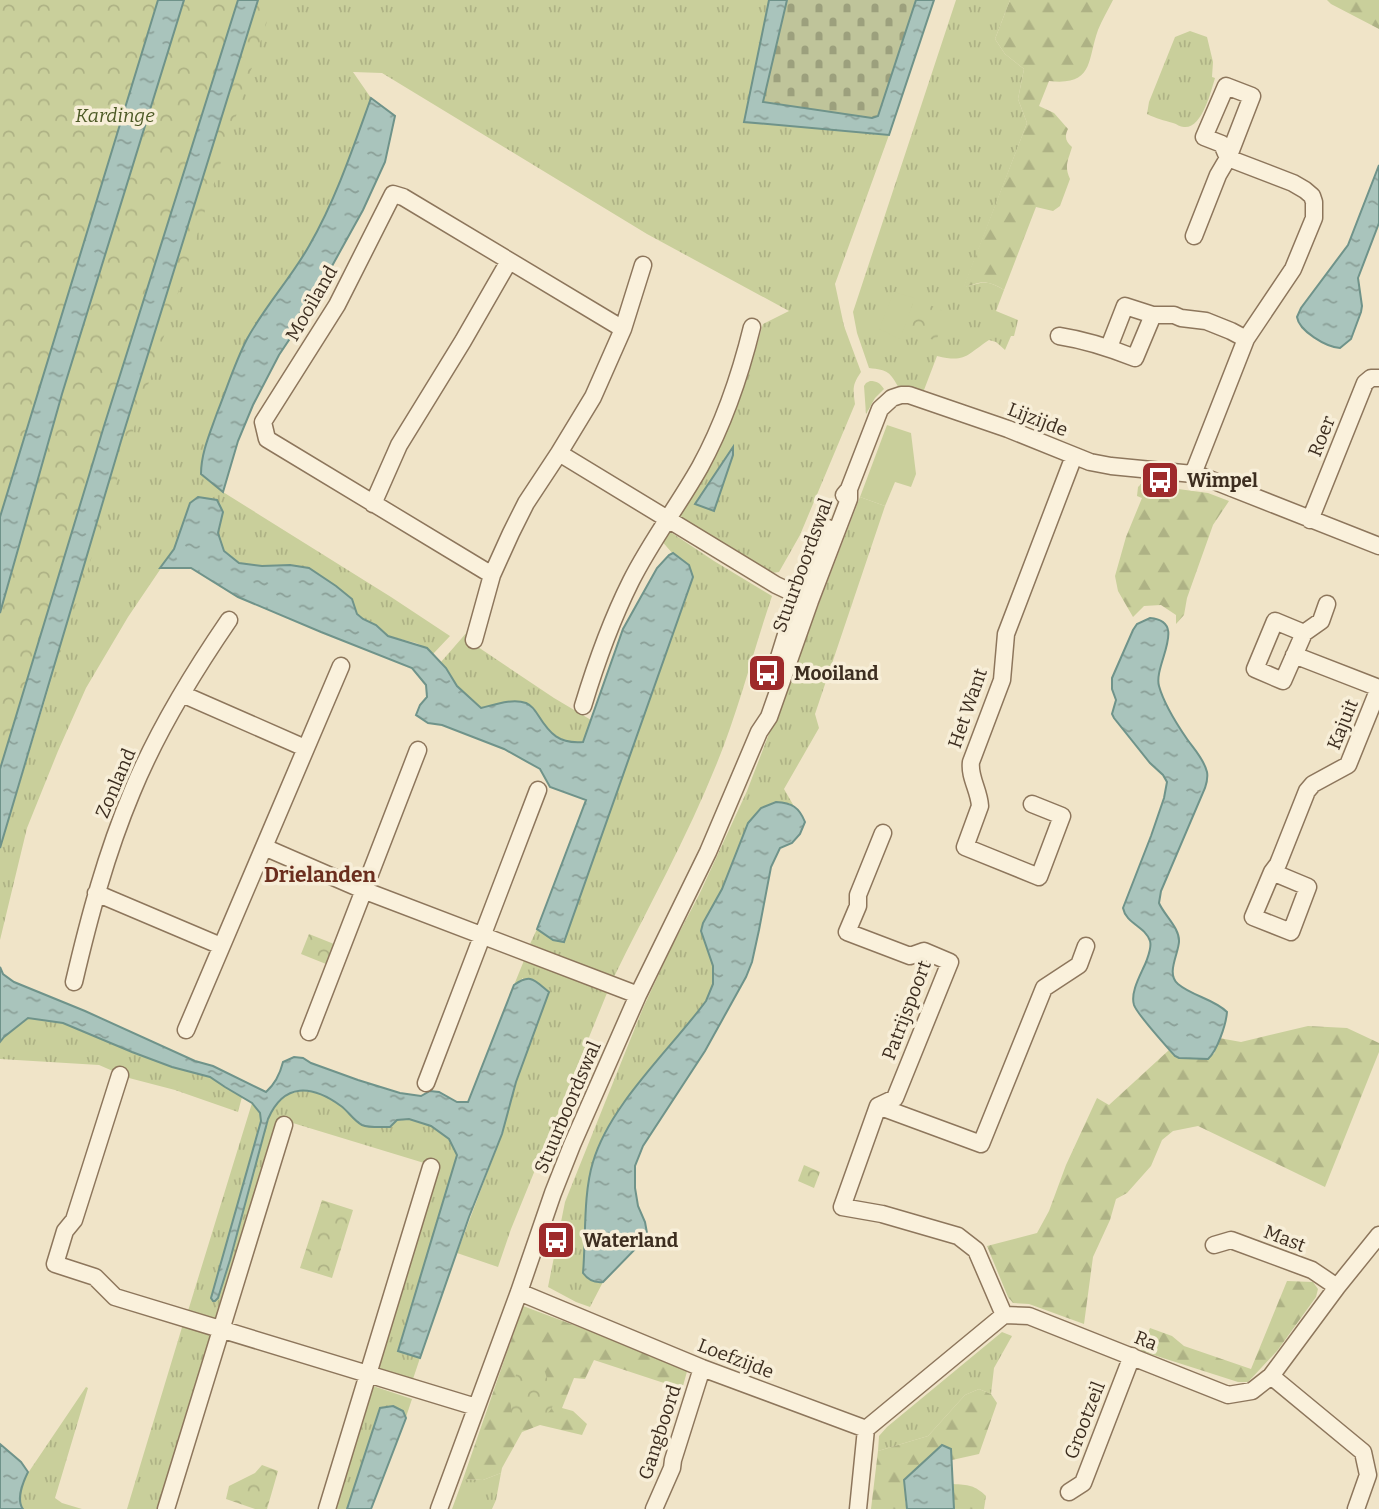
<svg xmlns="http://www.w3.org/2000/svg" width="1379" height="1509" font-family="Bitter,serif">
  <style>
    .grass { fill: url(#grass-tufts) }
    .forest { fill: url(#forest-firs) }
    .cemetery { fill: url(#cemetery-stones) }
    .park { fill: url(#park-crowns) }
    .garden { fill: #c9cf9b }
    .water { fill: url(#water-ripples); stroke: #6f938a; stroke-width: 2 }
    .lines { fill: none; stroke-linecap: round; stroke-linejoin: round }
    .minor-casing { stroke: #8d765c; stroke-width: 19 }
    .minor { stroke: #faf1dc; stroke-width: 16 }
    .labels { text-anchor: middle; stroke-width: 7; stroke-linejoin: round; paint-order: stroke }
    .park-label { font-size: 19px; font-style: italic; fill: #4d5a26; stroke: #f7eed8 }
    .street-label { font-size: 19px; fill: #3d2e20; stroke: #f7eed8 }
    .poi-label { font-size: 19px; font-weight: bold; fill: #3d2e20; stroke: #f7eed8; text-anchor: start }
    .neighbourhood-label { font-size: 21px; font-weight: bold; fill: #6b2e1e; stroke: #f7eed8 }
  </style>
  <defs>
    <pattern id="grass-tufts" width="24" height="20" patternUnits="userSpaceOnUse" patternTransform="scale(1.75)"><rect width="24" height="20" fill="#c9cf9b"/><path d="M3 7l-1-3M5 7V3M7 7l1-3M15 17l-1-3M17 17v-4M19 17l1-3" fill="none" stroke="#aeb285"/></pattern>
    <pattern id="forest-firs" width="22" height="20" patternUnits="userSpaceOnUse" patternTransform="scale(1.75)"><rect width="22" height="20" fill="#c9cf9b"/><path d="M5 1l3.5 6h-7zM16 11l3.5 6h-7z" fill="#aeb285"/></pattern>
    <pattern id="cemetery-stones" width="16" height="16" patternUnits="userSpaceOnUse" patternTransform="scale(1.75)"><rect width="16" height="16" fill="#bfc49a"/><path d="M2 7V4a2 2 0 0 1 4 0v3zM10 15v-3a2 2 0 0 1 4 0v3z" fill="#9ca07d"/></pattern>
    <pattern id="park-crowns" width="20" height="18" patternUnits="userSpaceOnUse" patternTransform="scale(1.75)"><rect width="20" height="18" fill="#c9cf9b"/><path d="M2 6a3 3 0 1 1 6 0M12 15a3 3 0 1 1 6 0" fill="none" stroke="#aeb285"/></pattern>
    <pattern id="water-ripples" width="26" height="14" patternUnits="userSpaceOnUse" patternTransform="scale(1.75)"><rect width="26" height="14" fill="#a9c4bc"/><path d="M2 4q2-2 4 0t4 0M15 11q2-2 4 0t4 0" fill="none" stroke="#8ba098"/></pattern>
  </defs>
  <rect width="100%" height="100%" fill="#f0e4c8"/>
  <path class="grass" d="M258,0H769L745,122L889,135L835,284L844,326L861,372C852,385 853,389 855,404L800,535L779,572L772,573L675,515L731,416L748,375L763,324L789,311L647,234L382,73L353,72L371,98C353,148 336,199 310,246C291,278 265,305 247,339C235,362 227,388 217,413C210,433 201,452 201,474L223,492L391,597L450,636L433,654L427,648L416,643L388,636L376,625L363,619L357,614L352,599L290,565L262,566L239,563L224,551L218,533L223,512L217,500L198,497L190,503L174,549L128,617L86,688L58,751L27,828L0,940V848Z
    M956,0H1010L995,39L1005,54L1024,69L1018,99L1027,123L964,287C983,283 985,279 1004,290L996,311L1018,320L1014,336H1011L1005,350L996,342L989,340C966,355 966,363 937,356L924,390L899,388C890,372 888,370 869,368L857,333L853,312Z
    M1190,31L1207,37L1213,62L1212,77L1215,78C1211,91 1202,129 1184,127C1180,127 1177,124 1173,123C1163,120 1157,119 1147,114L1149,102L1175,37Z
    M870,381C877,381 880,383 884,389L875,398L866,414L864,386L866,383Z
    M860,497L885,506L815,714L819,728L784,789L795,808L789,803L722,889L703,923L701,931L713,966V984L706,1001L592,1164L587,1199L583,1273L598,1283L603,1282L590,1307L576,1302L548,1287L565,1202L643,1008L671,948L699,895L747,791Z
    M666,529L714,561L772,596C753,652 739,709 717,763C687,838 648,907 613,979L530,944L537,929L553,940L564,942L693,578L689,565L673,554L660,539Z
    M468,631L465,643L478,647L554,698L591,720L583,742C555,743 547,729 533,707L503,702L481,708C473,701 464,695 458,687C451,679 448,669 441,662Z
    M525,958L607,993L511,1229L498,1267L457,1253L502,1134L516,1082L523,978L514,985Z
    M28,1018L63,1023L132,1052L172,1067L211,1077L242,1097L238,1112L175,1090L129,1078L99,1065L0,1059V1042L4,1037Z
    M314,1090L340,1105L363,1126L409,1119L431,1126L449,1139L457,1155L398,1351L420,1358L412,1382L374,1370L434,1166L283,1120L217,1320L188,1311L252,1103L261,1113V1121L211,1298L271,1112C282,1093 293,1091 314,1090Z
    M183,1324L212,1334L158,1509H127Z
    M1002,1332L1012,1336L994,1368L991,1394L979,1389L965,1395L928,1436L878,1451L879,1436L887,1427Z
    M370,1385L412,1399L406,1417L403,1411L380,1408L347,1509H333Z
    M86,1387L88,1388L55,1498L62,1503L82,1509H23L20,1505L19,1498L26,1476Z
    M501,1473L496,1500L492,1509H452L463,1479L483,1480Z"/>
  <path class="forest" d="M1010,0H1113C1108,10 1102,20 1098,30C1087,61 1094,86 1049,81L1039,106L1054,113L1068,129C1064,137 1066,142 1072,147C1068,161 1064,166 1070,179L1060,206L1053,211L1036,207L1004,290C987,280 982,281 963,288L1027,123L1018,99L1024,69L1005,54L995,39Z
    M1327,0H1379V29L1331,4Z
    M1141,484L1208,493L1229,501L1213,525L1187,598L1184,615L1176,624V615L1161,605L1144,606L1133,617L1118,591L1115,576L1126,537L1142,498L1137,496L1138,487Z
    M1308,1026L1347,1028L1379,1043V1052L1325,1187L1198,1126L1173,1131L1162,1140L1151,1166L1127,1193L1116,1199L1110,1220L1093,1257L1084,1324L1029,1304L1013,1303L1008,1297L987,1246L1037,1233L1049,1211L1066,1165L1097,1098L1109,1105L1169,1050L1175,1056L1214,1054L1219,1038L1241,1042Z
    M1287,1281L1313,1282L1318,1289L1316,1297L1277,1351L1248,1382H1238L1141,1351L1150,1328L1172,1336L1184,1346L1251,1369Z
    M523,1306L688,1368L676,1411L666,1401L667,1384L594,1360L585,1379L574,1378L562,1408L573,1411L587,1424L582,1435L540,1425L522,1432L502,1468L501,1473L483,1480L463,1479Z
    M979,1389L991,1394L997,1403L979,1454L952,1460L951,1449L905,1501L907,1509H871L878,1451L928,1436L965,1395Z
    M953,1484C968,1485 975,1485 986,1496L984,1509H954Z"/>
  <path class="cemetery" d="M787,0H916L878,116L872,118L763,102Z"/>
  <path class="park" d="M0,0H274L0,837Z
    M915,298L947,313L936,341L903,328Z
    M309,934L334,944L326,964L301,954Z
    M804,1165L820,1172L814,1188L798,1181Z
    M322,1200L353,1210L332,1278L300,1268Z
    M520,1369L545,1372L550,1388L553,1390C555,1406 554,1408 541,1419L524,1418L511,1421V1403L516,1402L519,1388L515,1382L516,1373Z
    M262,1465L278,1471L267,1509H255L226,1499L229,1486L255,1473Z"/>
  <path class="garden" d="M894,292L915,298L900,339L879,329Z
    M887,425L911,433L916,474L911,487L895,482L885,506L860,497Z"/>
  <path class="water" d="M158,0H184L62,394L0,613V517Z
    M238,0H258L121,441L0,848V769L104,426Z
    M769,0H787L763,102L872,118L878,116L916,0H934L889,135L744,122Z
    M371,98L395,116L385,162L363,210L301,322L279,355L253,405L238,441L223,492L201,474C201,453 210,433 217,413C227,388 235,362 247,339C265,306 291,278 309,246C336,199 353,148 371,98Z
    M1379,165V223L1358,278L1362,306L1361,312L1351,339L1340,348C1326,347 1299,331 1297,317L1301,308L1348,245Z
    M733,447V455L714,511L695,504Z
    M198,497L217,500L223,512L218,533L224,551L239,563L262,566L290,565L309,568L336,586L352,599L357,614L363,619L376,625L388,636L427,648L446,668L457,686L481,708C494,705 512,698 526,703C532,706 534,709 538,715C550,734 559,744 583,742L623,629L657,568L669,555L673,553L689,565L693,577L564,942L553,940L537,929L586,800L550,787L540,769L504,749L442,725L428,723L416,715L420,705L427,697L426,685L412,668L321,632L238,597L191,568H160L174,549L190,503Z
    M1150,618C1189,621 1153,665 1159,686C1164,704 1176,723 1187,739C1194,749 1204,759 1207,772C1208,777 1207,782 1205,788L1161,891L1159,903C1164,915 1180,928 1179,942C1178,955 1166,974 1178,984C1192,996 1214,999 1227,1012C1226,1025 1217,1051 1208,1059L1179,1058L1175,1056C1167,1047 1137,1014 1134,1005C1130,992 1141,974 1146,962C1148,956 1152,948 1150,941C1145,926 1126,924 1123,908L1151,836L1164,798L1167,782L1163,775L1150,763L1114,718L1112,714L1116,700L1112,689V678L1133,630L1137,624Z
    M776,802C792,803 799,807 805,822L800,834L792,843L780,848L771,867L759,930L752,962L746,977L705,1051L643,1146L635,1166V1188L638,1206L645,1222L647,1233L644,1240L603,1282C594,1283 588,1280 583,1273C586,1239 583,1194 593,1162C610,1104 670,1050 706,1001L713,984V966L701,931L703,923L722,889L748,823L761,808Z
    M0,967L3,974L14,982L85,1011L195,1061L213,1066L266,1092C275,1084 280,1074 283,1062L294,1057L303,1058L311,1063L358,1080L400,1093L421,1096L430,1091L439,1092L457,1102H468L514,985C531,973 534,980 549,992L516,1082L502,1134L469,1217L420,1358L398,1351L457,1155L449,1139L431,1126L409,1119L397,1120L390,1127C382,1127 369,1128 362,1125C354,1121 348,1111 341,1106C312,1085 284,1082 268,1119L230,1260L218,1298L215,1301H213L211,1298L261,1121L260,1113L252,1103L225,1087L210,1077L172,1067L132,1052L63,1023L28,1018L4,1037L0,1042Z
    M393,1406L403,1411L406,1418L371,1509H347L380,1408Z
    M0,1444L21,1462L28,1472C23,1482 16,1500 23,1509H0Z
    M942,1445L951,1449L954,1509H907L904,1480Z"/>
  <g class="lines">
    <defs>
      <path id="minor" d="M1059,336C1085,340 1110,348 1135,358L1153,315
        M1109,347L1125,306L1153,315H1174L1181,318L1206,321L1231,331L1246,339
        M559,453L776,585L808,600
        M1193,474L1246,339L1293,269L1314,218V202L1312,196L1305,190L1293,183L1228,158L1222,144L1204,137L1226,86L1252,96L1228,158L1218,175L1194,236
        M844,495L849,489L880,409L892,398L901,395H909L1008,429L1090,462L1111,466L1193,474L1204,477L1379,546
        M373,504L399,445L463,341L509,261
        M1310,520L1365,383L1371,378H1379
        M492,575L267,439L263,422L337,305L393,194L403,197L623,329
        M1275,621L1304,633L1283,681L1255,669Z
        M1304,633L1321,621L1327,604
        M474,640L492,575L511,533L526,503L559,453L593,397L623,329L643,265
        M775,670L798,596L828,528
        M182,694L305,748
        M583,706C596,663 611,621 631,581C651,541 678,506 700,467C724,423 740,376 752,327
        M1032,804L1062,816L1039,877L965,847L980,806C979,790 969,777 971,762L1002,680L1006,634L1074,456
        M883,833L858,895V906L847,932L910,956L924,951L950,962L895,1098L878,1106L842,1207L882,1214L958,1236L976,1250L1004,1315
        M264,847L363,890L638,995
        M1272,872L1308,887L1291,932L1253,917L1272,872L1278,864L1307,791L1313,784L1348,765L1379,688L1294,655
        M96,893L221,946
        M74,982C89,918 106,854 132,792C157,731 192,674 229,620
        M186,1030L341,666
        M309,1032L418,750
        M120,1075L74,1220L65,1231L55,1264L95,1277L115,1297L476,1407
        M426,1083L538,790
        M878,1106L981,1144L1044,988L1079,965L1086,946
        M1214,1245L1231,1240L1312,1270L1337,1287
        M519,1292L702,1368L866,1429L858,1509
        M1271,1376L1363,1452L1368,1475L1356,1509
        M866,1429L1004,1315L1029,1316L1228,1395L1252,1391L1271,1376L1337,1287L1379,1235
        M1069,1492L1083,1483L1132,1356
        M166,1509L284,1125
        M327,1509L431,1167
        M439,1509L519,1292L553,1193L572,1145L638,995L708,852L759,732L769,717L810,601L849,499V489
        M654,1509L672,1468L673,1460L702,1368"/>
    </defs>
    <use href="#minor" class="minor-casing"/>
    <use href="#minor" class="minor"/>
  </g>
  <defs>
    <symbol id="bus-square" viewBox="-11 -11 22 22"><rect x="-9" y="-9" width="18" height="18" rx="4" fill="#9e2a2b" stroke="#f7eed8"/><path d="M-5-6H5V4H4V6H2V4H-2V6H-4V4H-5ZM-3.5-4V0h7V-4ZM-3.5 1.2v1.5H-2V1.2ZM2 1.2v1.5H3.5V1.2Z" fill="#fff"/></symbol>
  </defs>
  <g fill-rule="evenodd">
    <use href="#bus-square" x="1138" y="458" width="44" height="44"/>
    <use href="#bus-square" x="745" y="651" width="44" height="44"/>
    <use href="#bus-square" x="534" y="1218" width="44" height="44"/>
  </g>
  <g class="labels">
    <g class="park-label">
      <text x="115" y="122">Kardinge</text>
    </g>
    <g class="street-label">
      <text transform="translate(311 303) rotate(-60)" y="7">Mooiland</text>
      <text transform="translate(1038 419) rotate(21)" y="7">Lijzijde</text>
      <text transform="translate(1321 436) rotate(-68)" y="7">Roer</text>
      <text transform="translate(802 565) rotate(-70)" y="7">Stuurboordswal</text>
      <text transform="translate(967 708) rotate(-71)" y="7">Het Want</text>
      <text transform="translate(1342 724) rotate(-68)" y="7">Kajuit</text>
      <text transform="translate(115 783) rotate(-67)" y="7">Zonland</text>
      <text transform="translate(906 1010) rotate(-69)" y="7">Patrijspoort</text>
      <text transform="translate(567 1107) rotate(-67)" y="7">Stuurboordswal</text>
      <text transform="translate(1285 1238) rotate(21)" y="7">Mast</text>
      <text transform="translate(1146 1340) rotate(22)" y="7">Ra</text>
      <text transform="translate(736 1358) rotate(21)" y="7">Loefzijde</text>
      <text transform="translate(1084 1420) rotate(-69)" y="7">Grootzeil</text>
      <text transform="translate(659 1432) rotate(-72)" y="7">Gangboord</text>
    </g>
    <g class="poi-label">
      <text x="1187" y="487">Wimpel</text>
      <text x="794" y="680">Mooiland</text>
      <text x="583" y="1247">Waterland</text>
    </g>
    <g class="neighbourhood-label">
      <text x="320" y="882">Drielanden</text>
    </g>
  </g>
</svg>
